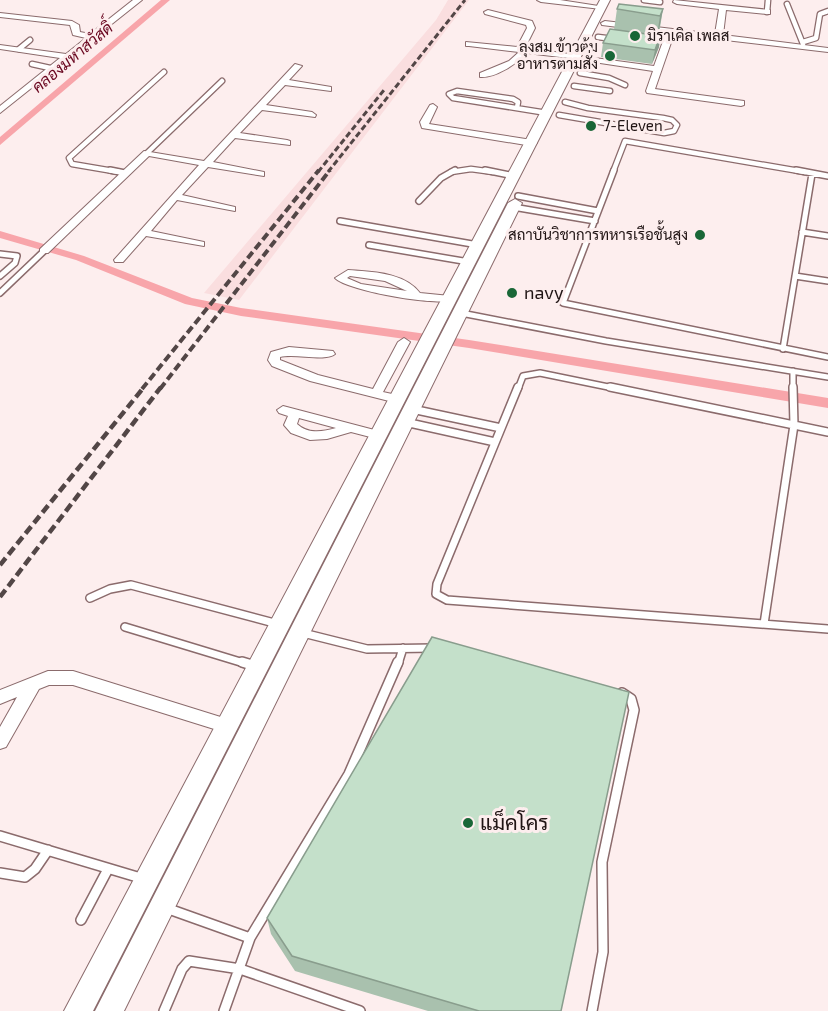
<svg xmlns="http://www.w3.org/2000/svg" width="828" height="1011" font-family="'Exo 2',Sarabun,sans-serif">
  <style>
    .built { fill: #fadedf }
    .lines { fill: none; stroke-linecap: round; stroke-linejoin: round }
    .canal { fill: #f8a5aa; fill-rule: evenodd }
    .service-far3-casing { stroke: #8b6b6c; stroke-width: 7 }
    .service-far2-casing { stroke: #8b6b6c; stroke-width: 8 }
    .service-far1-casing { stroke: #8b6b6c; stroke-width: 10 }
    .service-casing { stroke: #8b6b6c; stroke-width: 12 }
    .minor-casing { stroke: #8b6b6c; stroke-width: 2 }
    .secondary-casing { stroke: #8b6b6c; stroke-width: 2 }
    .service-far3 { stroke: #fff; stroke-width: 4.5 }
    .service-far2 { stroke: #fff; stroke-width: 5 }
    .service-far1 { stroke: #fff; stroke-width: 7 }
    .service { stroke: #fff; stroke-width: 9 }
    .minor { fill: #fff; fill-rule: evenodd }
    .secondary { fill: #fff; fill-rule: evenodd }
    .rail-far2 { stroke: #524646; stroke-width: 3; stroke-dasharray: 6 3; stroke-linecap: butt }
    .rail-far1 { stroke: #524646; stroke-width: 4; stroke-dasharray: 8 4; stroke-linecap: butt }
    .rail { stroke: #524646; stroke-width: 4.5; stroke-dasharray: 9 4.5; stroke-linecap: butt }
    .wall { fill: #a9c1ae }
    .shaded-wall { fill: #899d8d }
    .building { fill: #c4e0ca; stroke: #899d8d; stroke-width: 1.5 }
    .poi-dot { fill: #196737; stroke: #fdeeee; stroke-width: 2 }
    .labels { text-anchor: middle; stroke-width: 6; stroke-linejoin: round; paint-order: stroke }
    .far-poi-label { font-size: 15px; fill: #201414; stroke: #fdeeee; text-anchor: start }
    .far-water-label { font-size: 16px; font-style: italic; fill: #69061f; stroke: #fdeeee }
    .poi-label { font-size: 18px; fill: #201414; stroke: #fdeeee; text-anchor: start }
    .near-poi-label { font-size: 21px; fill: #201414; stroke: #fdeeee; text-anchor: start }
  </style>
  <rect width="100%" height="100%" fill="#fdeeee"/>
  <path class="built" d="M448,0H469L239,300L204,293L436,20Z"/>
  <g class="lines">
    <path class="canal" d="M161,0H170L0,145V137Z
      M0,231L84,256L192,298L241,308L469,340L828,398V408L469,348L241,316L185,304L76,260L0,238Z"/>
    <defs>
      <path id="service-far3" d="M644,0L660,2
        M787,4L803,44
        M767,12L768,0
        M598,37L614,39
        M803,42L816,38L820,14L828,11
        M19,49L30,40
        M32,64L50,68
        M580,73L609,78L625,85
        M574,86L610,91
        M517,108L518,102L513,99L457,91L449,94L453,98L547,113
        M559,115L664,133L674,131L677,125L672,120L663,118L588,108L565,102
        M147,153L222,81
        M119,172L72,164L69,158L164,72
        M451,172L471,169L493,172
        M613,172L625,141L805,172"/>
      <path id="service-far2" d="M110,170L125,173
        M485,170L514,176
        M614,170L563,303L828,357
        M796,170L828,176
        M518,196L598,211
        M419,201L441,178L455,170
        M513,207L595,221
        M340,221L478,245
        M802,232L828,236
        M369,245L469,262
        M0,254L17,256L15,263L0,276
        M795,276L828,281
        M0,293L44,251
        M461,313L606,341L828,377
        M783,349L812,174
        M793,371V389
        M518,389L523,376L540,373L618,389"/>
      <path id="service-far1" d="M518,387L437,584L436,594L447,600L828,629
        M610,387L828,432
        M412,409L501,428
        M405,422L495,442
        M90,598L110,589L131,585L278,624
        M764,624L794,425L793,387
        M125,627L247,664
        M303,633L367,649L433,648
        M398,664L403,648"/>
      <path id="service" d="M242,662L255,666
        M0,836L144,879
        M0,873L25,877L35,869L48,850
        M166,908L250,938L224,1011
        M81,920L108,869
        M250,938L349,774L398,662
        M164,1011L182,969L189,961L240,969L360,1011
        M592,1011L603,952L602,862L634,710L631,699L622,693"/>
      <path id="minor" d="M133,0H142L0,113V106L60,58L0,49V45L66,54L86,38L73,35L70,25L0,17V13L72,21L79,25L80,32L90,34Z
        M537,0H560L605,7L601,9L541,2Z
        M674,0L770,10V14H767L726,10L723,35L828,48V52L674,34L655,89L744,101V105L741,106L647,93L646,91L653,71L587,61L583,59L587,57L654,66L666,33L602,25L601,23L605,21L715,34L719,9L677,4L673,2Z
        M488,10L532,21L535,28L525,48L577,55L581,57L577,59L527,53C516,64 496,78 480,77V73L509,61L519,52L469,46H466V42L517,47L527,28L526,25L485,14L484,12Z
        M295,64L302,66L289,80L331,87V91L285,85L266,105L312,112L316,115L315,117L262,110L240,133L287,140L290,141V145L235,138L213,162L264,172V176L208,167L182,195L235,207V211L177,200L151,231L204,242V246L146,236L123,262H115L114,260L199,165L149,156L48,253H40V249L144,151L204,161Z
        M433,104L437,107L429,124L532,140L537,143L532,146L422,128L420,122L430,105Z
        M348,270C372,272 404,272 420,293L450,296L456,299C444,308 347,291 335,278ZM350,276L385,281L407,291L361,284L347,278Z
        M404,338L410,342L383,392L401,396L403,399L401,402L397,403L310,381L272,366L268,360L271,352L289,347L333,351L335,354C325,362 295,353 280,357V360L318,375L373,389L398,342Z
        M283,406L382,432L384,435L378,439L351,432L327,439L310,440L291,433L284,425L288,416L279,413L277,410ZM299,418L336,428C322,432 308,434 297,424Z
        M48,671H73L227,719L233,721L235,726L233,731L227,733L73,685H49L39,689L6,747L0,749V727L17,697L0,704V690Z"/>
      <path id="secondary" d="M600,0H610L93,1011H64Z
        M515,199L522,203L124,1011H95L508,203Z"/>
    </defs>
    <use href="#service-far3" class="service-far3-casing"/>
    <use href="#service-far2" class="service-far2-casing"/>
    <use href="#service-far1" class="service-far1-casing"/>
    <use href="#service" class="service-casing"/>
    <use href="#minor" class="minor-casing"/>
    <use href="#secondary" class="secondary-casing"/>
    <use href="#service-far3" class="service-far3"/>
    <use href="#service-far2" class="service-far2"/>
    <use href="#service-far1" class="service-far1"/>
    <use href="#service" class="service"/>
    <use href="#minor" class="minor"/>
    <use href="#secondary" class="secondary"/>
    <path class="rail-far2" d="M318,172L384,90
      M328,172L465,0"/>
    <path class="rail-far1" d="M142,389L319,170
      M160,389L330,170"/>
    <path class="rail" d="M0,565L144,387
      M0,597L161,387"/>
  </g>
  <path class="wall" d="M617,9H663L659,34V47L652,64L601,57L603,43L614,30Z
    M267,918L561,1011H428L295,971L271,934Z"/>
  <path class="shaded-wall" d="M663,9L658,35L656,42L660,16Z
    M661,33L659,47L652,64L655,50Z"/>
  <path class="building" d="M619,4L663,9L660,16L617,9Z
    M610,29L654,35L661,33L655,50L603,43Z
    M432,637L629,692L561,1011H479L292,956L267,918Z"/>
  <g class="poi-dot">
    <circle cx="635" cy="36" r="6"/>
    <circle cx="610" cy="56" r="6"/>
    <circle cx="591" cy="126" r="6"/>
    <circle cx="700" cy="235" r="6"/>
    <circle cx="512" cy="293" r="6"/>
    <circle cx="468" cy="823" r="6"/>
  </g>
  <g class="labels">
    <g class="far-poi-label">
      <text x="647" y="41">มิราเคิล เพลส</text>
      <text x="598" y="52" text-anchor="end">ลุงสม ข้าวต้ม<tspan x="598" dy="17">อาหารตามสั่ง</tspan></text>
      <text x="603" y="131">7-Eleven</text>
      <text x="688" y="240" text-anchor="end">สถาบันวิชาการทหารเรือชั้นสูง</text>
    </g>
    <g class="far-water-label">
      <text transform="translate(72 57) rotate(-40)" y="6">คลองมหาสวัสดิ์</text>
    </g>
    <g class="poi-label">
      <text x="524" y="299">navy</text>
    </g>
    <g class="near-poi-label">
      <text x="480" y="830">แม็คโคร</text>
    </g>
  </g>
</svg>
